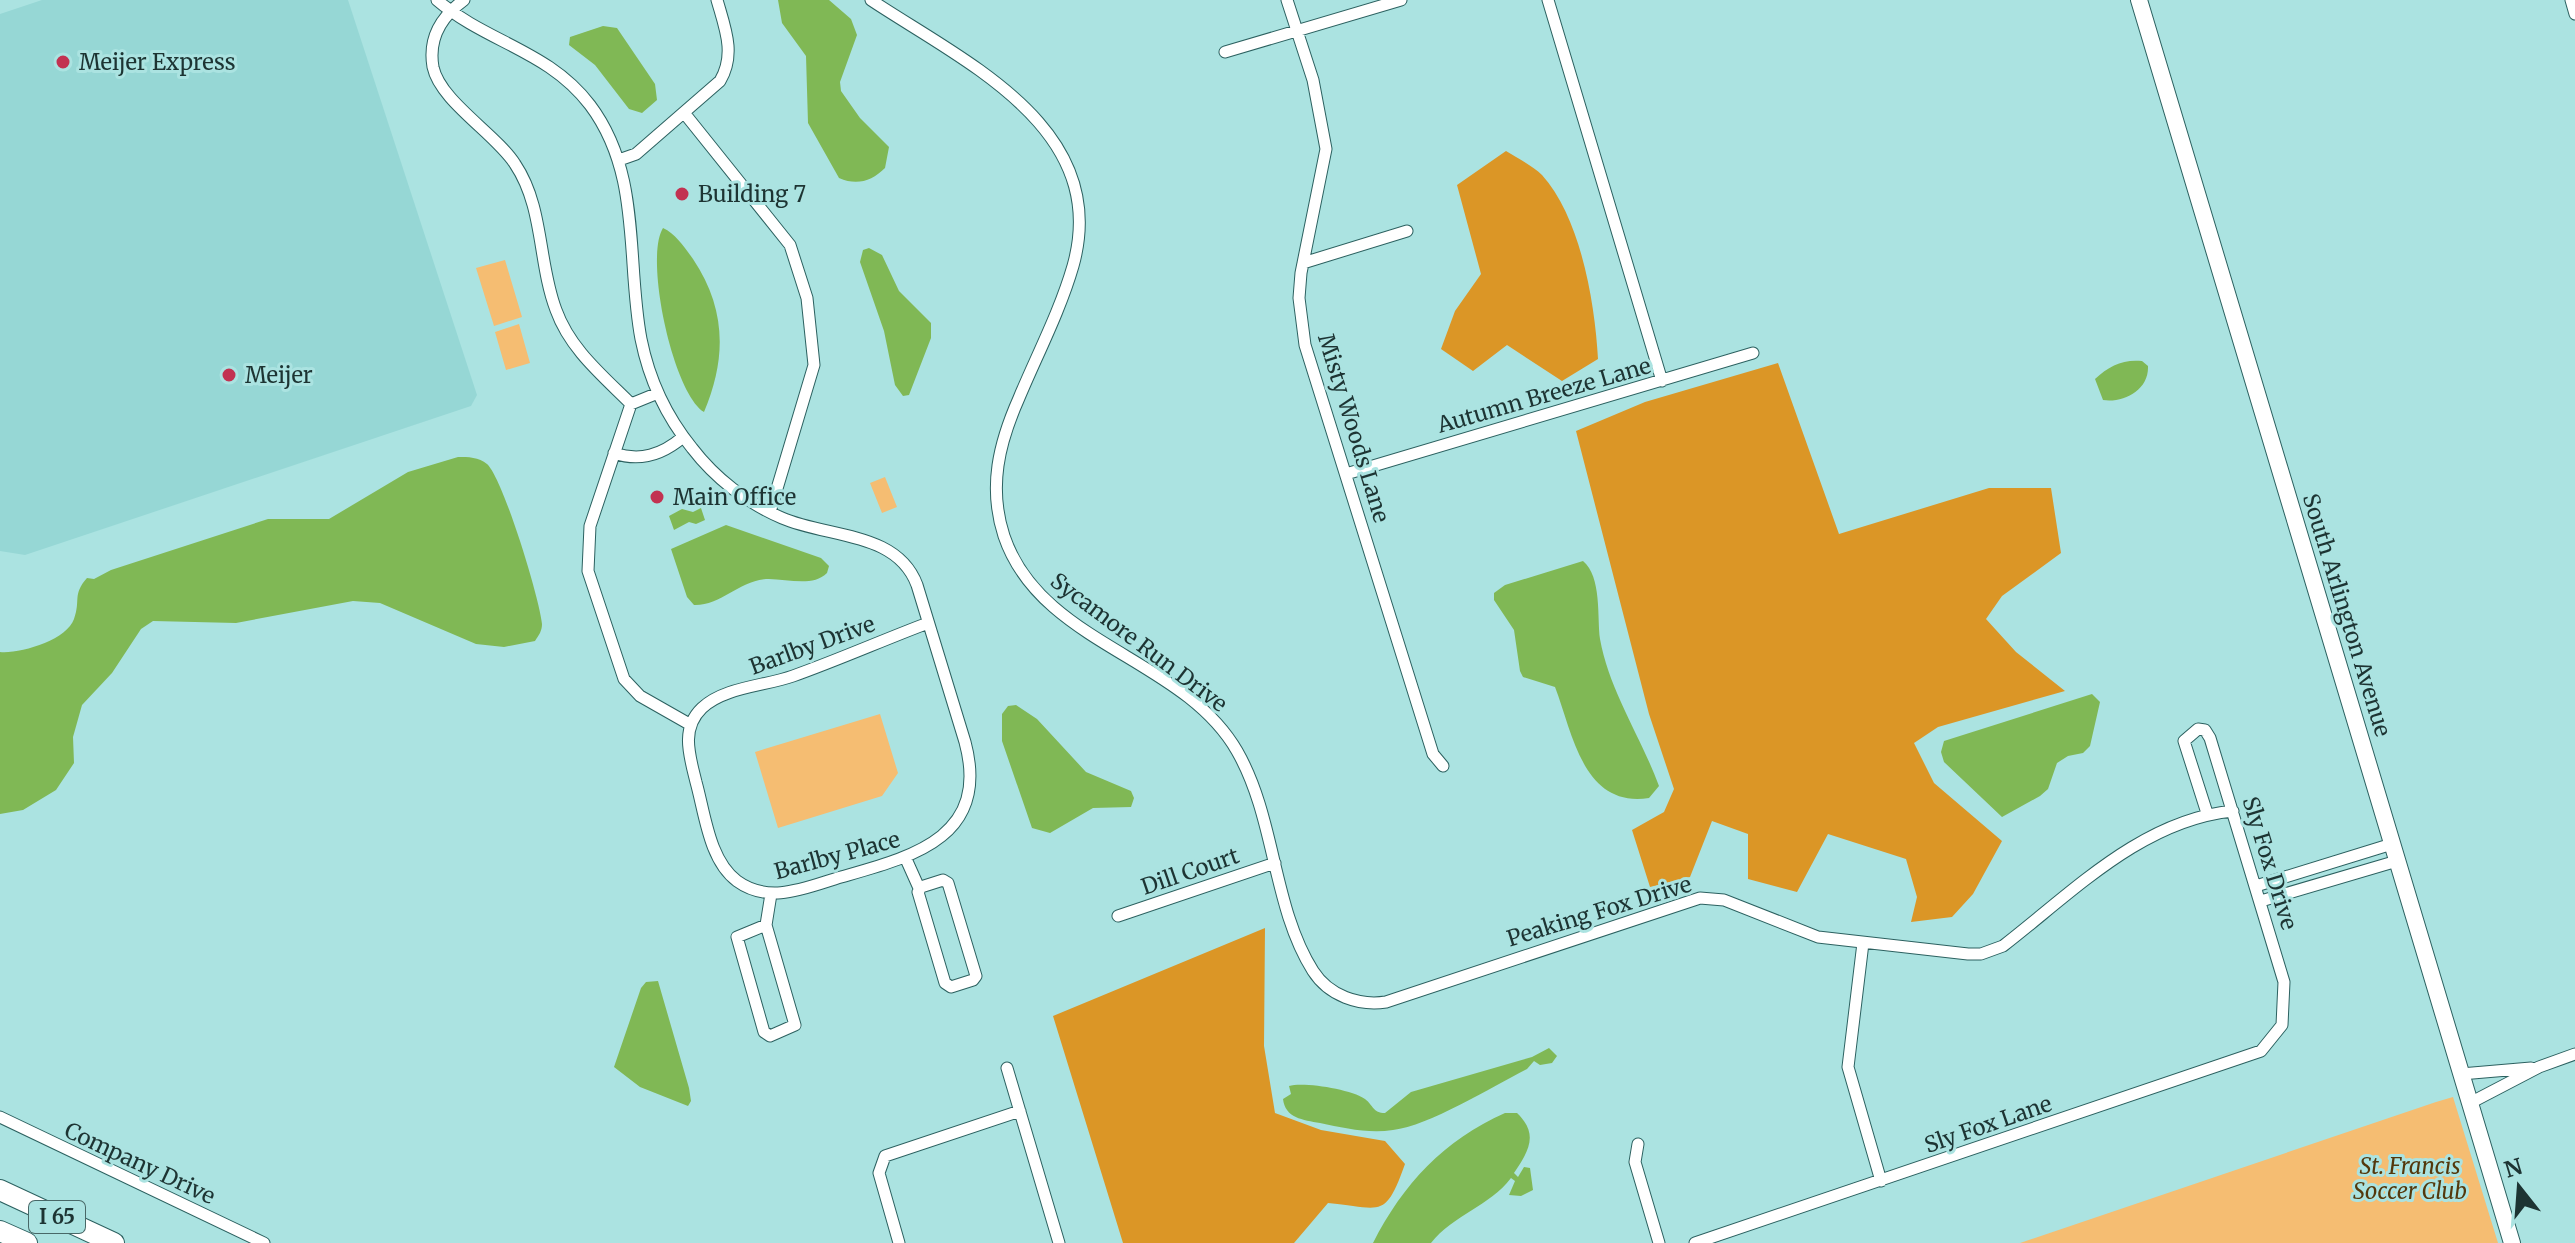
<svg xmlns="http://www.w3.org/2000/svg" width="2575" height="1243" font-family="Merriweather,serif">
  <style>
    .built { fill: #96d7d5 }
    .green { fill: #f5bd72 }
    .forest { fill: #db9626 }
    .water { fill: #80b855 }
    .lines { fill: none; stroke-linecap: round; stroke-linejoin: round }
    .street-casing { stroke: #2c6160; stroke-width: 13 }
    .secondary-casing { stroke: #2c6160; stroke-width: 18 }
    .highway-casing { stroke: #2c6160; stroke-width: 22 }
    .street { stroke: #fff; stroke-width: 11 }
    .secondary { stroke: #fff; stroke-width: 16 }
    .highway { stroke: #fff; stroke-width: 20 }
    .poi-dot { fill: #c23251; stroke: #abe3e1; stroke-width: 3 }
    .labels { text-anchor: middle; stroke-width: 6; stroke-linejoin: round; paint-order: stroke }
    .shield { fill: #abe3e1; stroke: #486867; stroke-width: 2 }
    .shield-label { font-size: 20px; font-weight: bold; fill: #1d3433 }
    .poi-label { font-size: 22px; fill: #1d3433; stroke: #abe3e1; text-anchor: start }
    .street-label { font-size: 22px; fill: #1d3433; stroke: #abe3e1 }
    .park-label { font-size: 22px; font-style: italic; fill: #54380c; stroke: #abe3e1 }
  </style>
  <rect width="100%" height="100%" fill="#abe3e1"/>
  <path class="built" d="M42,0H348L477,395L471,406L25,555L0,551V14Z"/>
  <path class="green" d="M505,260L522,317L494,326L476,268Z
    M519,324L530,363L506,370L495,332Z
    M885,477L897,507L882,513L870,483Z
    M880,714L898,773L882,796L778,828L755,752Z
    M2453,1097L2498,1243H2020L2436,1102Z"/>
  <path class="forest" d="M1506,151C1517,158 1533,166 1542,175C1581,218 1595,304 1598,359L1562,381L1507,345L1473,371L1441,349L1455,311L1481,274L1457,185Z
    M1778,363L1839,534L1989,488H2051L2061,553L2002,596L1986,619L2016,652L2065,691L1938,727L1914,743L1934,783L2002,841L1973,894L1952,917L1911,922L1917,897L1906,859L1828,834L1797,892L1748,879V834L1712,821L1690,877L1650,887L1632,830L1664,812L1674,789L1649,714L1576,431L1645,402Z
    M1265,928L1264,1046L1275,1113L1321,1130L1385,1141L1405,1164C1385,1220 1382,1208 1328,1203L1294,1243H1123L1053,1016Z"/>
  <path class="water" d="M778,0H829L851,19L857,35L840,82L841,91L860,118L889,147L885,168C872,181 857,186 839,178L808,123L806,56L782,23Z
    M603,26L617,28L655,84L657,100L642,113L629,109L595,65L569,45L570,37Z
    M663,228C676,234 685,248 693,259C726,308 727,358 704,412C673,393 644,258 663,228Z
    M869,248L882,255L899,291L931,323V338L909,395L903,396L895,385L884,331L860,262L863,250Z
    M2142,361L2148,366C2149,390 2124,403 2103,400L2095,379C2109,366 2123,359 2142,361Z
    M458,457C468,457 479,457 487,464C503,478 540,600 542,624C542,631 539,635 535,641L504,647L476,644L380,603L353,601L236,623L153,621L141,629L112,673L82,705L73,737L74,763L56,790L23,810L0,814V652C20,654 67,640 74,619C81,600 72,595 87,578L94,579L111,570L268,519H329L408,472Z
    M701,508L705,520L696,524L689,522L674,530L669,516L682,509L693,512Z
    M726,525L821,558L829,566L827,573C812,588 785,578 766,579C739,581 720,606 694,605L687,597L671,549Z
    M1583,561C1602,577 1597,617 1600,639C1609,690 1641,737 1659,786L1649,798C1583,808 1573,734 1555,687L1523,677L1520,671L1514,630L1494,600V593L1505,585Z
    M2092,694L2100,702L2090,746L2083,753L2068,756L2057,763L2048,789L2040,796L2002,817L1944,762L1941,752L1944,741Z
    M1016,705L1037,719L1086,772L1131,791L1134,798L1131,807L1093,808L1050,833L1032,828L1002,741V714L1008,706Z
    M658,981L689,1088L691,1101L688,1106L640,1087L614,1067L641,988L646,982Z
    M1549,1048L1557,1056L1552,1063L1540,1065L1534,1061L1527,1069C1493,1086 1429,1126 1393,1130C1369,1134 1344,1128 1320,1123C1303,1120 1285,1118 1283,1099L1291,1094L1289,1086C1304,1082 1350,1089 1365,1099C1373,1105 1373,1113 1385,1113L1411,1092L1532,1057Z
    M1505,1113H1517C1539,1134 1529,1151 1514,1173L1518,1177L1524,1167L1530,1168L1533,1190L1521,1196L1509,1195L1515,1181L1511,1178C1490,1206 1453,1215 1431,1243H1373C1403,1184 1444,1140 1505,1113Z"/>
  <g class="lines">
    <defs>
      <path id="street" d="M437,0C487,43 548,50 590,105C642,174 626,260 641,339C649,379 666,416 692,448C715,478 747,503 782,518C828,538 897,531 917,585L965,742C991,838 911,857 841,877C807,887 770,905 737,881C709,860 705,814 696,782C690,757 680,729 702,708C724,687 765,686 793,676C838,660 883,640 928,623
        M464,0C442,16 428,38 433,67C440,101 496,134 515,164C544,207 538,263 556,310C570,349 602,375 631,404
        M871,0C964,62 1112,128 1073,266C1060,311 1037,355 1019,398C999,443 988,487 1004,536C1041,645 1183,657 1237,751C1276,819 1272,906 1313,971C1329,996 1359,1006 1386,1002L1700,898L1724,900L1818,937L1968,954H1981L2003,946C2073,892 2142,820 2233,811
        M1287,0L1313,80L1326,149L1301,273L1299,298L1305,345L1433,754L1443,766
        M1548,0L1662,381
        M2571,0L2575,14
        M1225,52L1401,0
        M685,114L790,245L807,298L814,365L770,512
        M619,160L636,154L720,81C736,54 725,28 717,0
        M1303,263L1407,231
        M631,404L590,526L588,571L624,679L640,696L691,725
        M631,404L658,393
        M614,453C640,462 662,455 683,437
        M1346,474L1753,353
        M906,859L919,888
        M943,880L948,883L976,976L973,980L951,987L945,983L918,892L921,887Z
        M2256,886L2392,844
        M2261,901L2397,861
        M1118,916L1275,863
        M766,925L795,1025L770,1036L764,1032L737,937Z
        M766,925L771,894
        M1863,943L1848,1067L1881,1181
        M1007,1068L1059,1243
        M2461,1074L2531,1068
        M2470,1103L2539,1067L2575,1054
        M0,1117L264,1243
        M1638,1144L1635,1162L1659,1243
        M899,1243L879,1173L885,1156L1020,1111
        M1695,1243L2261,1051L2282,1025L2284,982L2210,738L2205,730L2198,729L2184,741L2207,813"/>
      <path id="secondary" d="M2139,0L2512,1243"/>
      <path id="highway" d="M0,1190L114,1243
        M0,1231L27,1243"/>
    </defs>
    <use href="#street" class="street-casing"/>
    <use href="#secondary" class="secondary-casing"/>
    <use href="#highway" class="highway-casing"/>
    <use href="#street" class="street"/>
    <use href="#secondary" class="secondary"/>
    <use href="#highway" class="highway"/>
  </g>
  <g class="poi-dot">
    <circle cx="63" cy="62" r="8"/>
    <circle cx="682" cy="194" r="8"/>
    <circle cx="229" cy="375" r="8"/>
    <circle cx="657" cy="497" r="8"/>
  </g>
  <g class="labels">
    <rect class="shield" x="29" y="1201" width="56" height="32" rx="6"/>
    <g class="shield-label">
      <text x="57" y="1224">I 65</text>
    </g>
    <g class="poi-label">
      <text x="79" y="70">Meijer Express</text>
      <text x="698" y="202">Building 7</text>
      <text x="245" y="383">Meijer</text>
      <text x="673" y="505">Main Office</text>
    </g>
    <g class="street-label">
      <text transform="translate(1544 395) rotate(-16)" y="8">Autumn Breeze Lane</text>
      <text transform="translate(1354 428) rotate(73)" y="8">Misty Woods Lane</text>
      <text transform="translate(2347 615) rotate(73)" y="8">South Arlington Avenue</text>
      <text transform="translate(1139 642) rotate(37)" y="8">Sycamore Run Drive</text>
      <text transform="translate(812 645) rotate(-20)" y="8">Barlby Drive</text>
      <text transform="translate(837 855) rotate(-15)" y="8">Barlby Place</text>
      <text transform="translate(2270 863) rotate(73)" y="8">Sly Fox Drive</text>
      <text transform="translate(1190 871) rotate(-19)" y="8">Dill Court</text>
      <text transform="translate(1599 911) rotate(-17)" y="8">Peaking Fox Drive</text>
      <text transform="translate(1988 1124) rotate(-19)" y="8">Sly Fox Lane</text>
      <text transform="translate(140 1163) rotate(25)" y="8">Company Drive</text>
    </g>
    <g class="park-label">
      <text x="2410" y="1174">St. Francis<tspan x="2410" dy="25">Soccer Club</tspan></text>
    </g>
  </g>
  <g transform="translate(2519 1187) rotate(343)" stroke="#abe3e1" stroke-width="6" paint-order="stroke">
  <path d="M0-6L14 30L0 20L-14 30Z" fill="#1d3433"/>
  <text y="-12" font-size="22" font-weight="bold" text-anchor="middle" fill="#1d3433">N</text>
  </g>
</svg>
